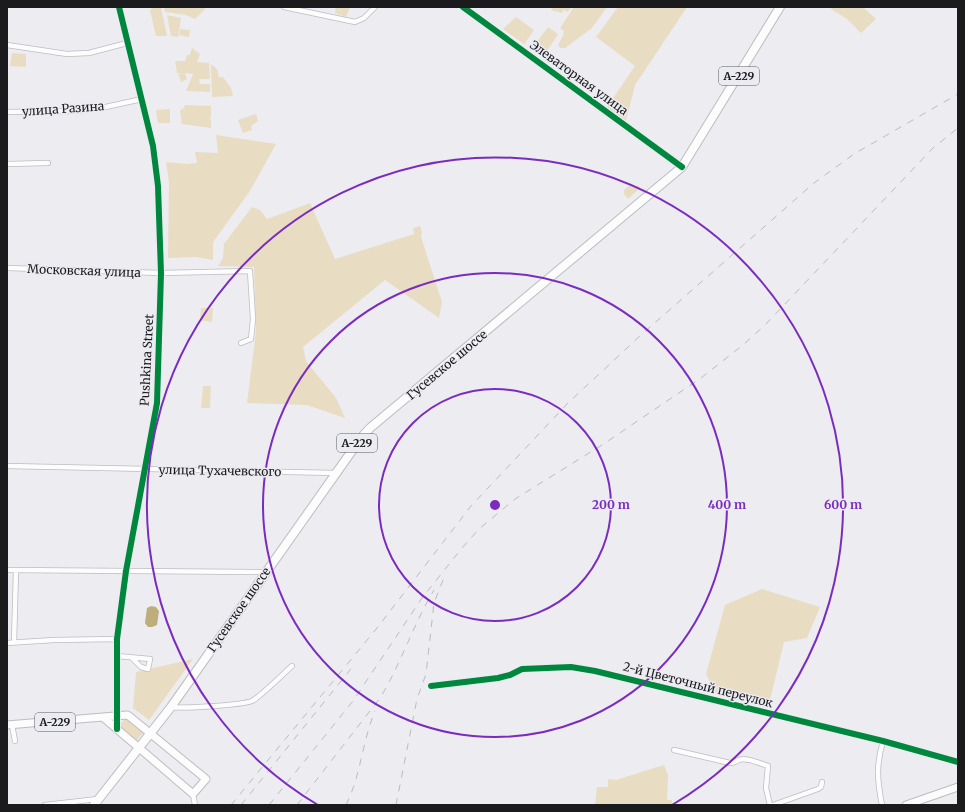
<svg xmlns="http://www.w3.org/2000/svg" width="965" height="812" font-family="Merriweather,serif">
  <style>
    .green { fill: #e8ddc2 }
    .water { fill: #beae7b }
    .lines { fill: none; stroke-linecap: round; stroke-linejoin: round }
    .street-casing { stroke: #bdbdc1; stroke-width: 6 }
    .primary-casing { stroke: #bdbdc1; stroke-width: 9 }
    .highway-casing { stroke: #bdbdc1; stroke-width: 10 }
    .street { stroke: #fcfcfd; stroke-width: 4.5 }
    .primary { stroke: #fcfcfd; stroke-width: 7 }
    .highway { stroke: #fcfcfd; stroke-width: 8 }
    .rail { stroke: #bcbcbd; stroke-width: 1; stroke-dasharray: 7 7; stroke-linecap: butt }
    .cycleway-casing { stroke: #ebebf2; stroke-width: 8 }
    .cycleway { stroke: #00873e; stroke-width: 6 }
    .ring { fill: none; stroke: #7b2cbf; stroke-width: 2 }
    .labels { text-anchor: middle; stroke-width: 3; stroke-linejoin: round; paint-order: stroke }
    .shield { fill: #ebebf2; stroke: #59595d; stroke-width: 1 }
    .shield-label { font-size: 11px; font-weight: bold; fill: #1b1b1d }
    .street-label { font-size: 12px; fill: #1b1b1d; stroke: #ebebf2 }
    .centre { fill: #7b2cbf; stroke: #ebebf2; stroke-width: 2 }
    .ring-label { font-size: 12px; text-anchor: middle; font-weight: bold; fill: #7b2cbf; stroke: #ebebf2; stroke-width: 3; stroke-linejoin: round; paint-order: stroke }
  </style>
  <rect width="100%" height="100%" fill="#ececf1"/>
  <path class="green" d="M153,7H161L167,36H156L150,10Z
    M164,7H203L205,9L195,19L186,15L165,12Z
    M336,7H350L346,17L335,13Z
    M553,7H572L567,12L564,10L561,13L556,11L555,12L551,9Z
    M574,7H607L592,28L565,48H560L558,45L563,36L564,31L560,28Z
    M618,7H687L635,85L626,121L607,107L635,66L596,37Z
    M832,7H863L876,19L861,33L847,19L831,9Z
    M167,15L181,18L178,37L171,36Z
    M516,17L534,30L524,44L503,29Z
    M548,27L558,34L545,54L534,46Z
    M180,29L190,30L189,37L179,35Z
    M192,48L200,54L197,62L209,63L210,79H199L200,84H210V92L186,91L193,74L185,73L187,79L181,82L178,74L182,73H177L175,61H185L187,55H190Z
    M12,53L26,54V67L10,66Z
    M211,64L217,69L219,77H223L231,88L233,96L212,97Z
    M185,105L211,106V117L209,119H211V128L182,124L180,110L183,109Z
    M170,109V123H158L156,110Z
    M256,114L258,121L251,126L252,130L243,133L238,120Z
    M216,135L276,144L250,191L213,242V260L196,257L168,258L169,182L166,162L187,164L197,163L195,152L218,153Z
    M630,185L635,187L638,185L640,188L628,199L624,194V190Z
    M310,203L335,259L414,234L413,228L420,226L422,232L421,237L442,302L439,318L385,280L303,347L306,361L336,398L345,418L307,405L247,403L256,331L254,267L218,266L223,258L224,244L252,207L260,210L267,219Z
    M201,308H213L212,322L200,320Z
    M203,386H211L210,408H201Z
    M762,589L820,607L807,638L784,642L768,708L715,693L706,674L725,605Z
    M193,659L149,720L133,708L136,672Z
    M126,717L144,732L136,741L119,726Z
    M664,765L668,775L667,800H672V805H595L597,787H608V779L616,780Z"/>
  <path class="water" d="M151,606L156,607L159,611L157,625L152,627H148L145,623L147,608Z"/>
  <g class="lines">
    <defs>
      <path id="street" d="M284,7L355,22L364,18L375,7
        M463,7L682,167
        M7,45L67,54L89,53L127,43
        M7,112L75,111L101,108L142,99
        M7,164L48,163
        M7,268L161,273L250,271L253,319L251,339L241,343
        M7,466L336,473
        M7,570L266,572
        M14,642L16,570
        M7,643L54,640L117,639
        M117,656L150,659L148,669L141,667L131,657
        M431,686L498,678L510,675L522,669L571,667L595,671L883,741L958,762
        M171,707C183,709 241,705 252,701C260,697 284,673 292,666
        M12,725L15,741
        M117,729V639L126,571L157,403L161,273L158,186L153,146L119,7
        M674,750L730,763C735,763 736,761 739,760C747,757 761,764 768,766L766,788L770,805
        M193,794L195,805
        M45,805L98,799
        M773,805L818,789L821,787L822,782
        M882,805C877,779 876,766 883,741"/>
      <path id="primary" d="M7,725L127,715L129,716L206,779L193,794L104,718
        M906,805L958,787"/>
      <path id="highway" d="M94,805L171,707L361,438L370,428L682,167L780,7"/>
    </defs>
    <use href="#street" class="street-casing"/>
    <use href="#primary" class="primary-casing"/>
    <use href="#highway" class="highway-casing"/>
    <use href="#street" class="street"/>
    <use href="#primary" class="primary"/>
    <use href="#highway" class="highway"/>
    <path class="rail" d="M231,805L377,628L471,506L568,403L641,335L814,183L854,154L958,94
      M241,805L354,665
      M269,805L353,701L422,598L462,548L479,529L515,499L602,445L701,378L743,345L765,325L933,148L958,128
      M297,805L380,698C401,664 413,625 434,590
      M346,805C361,775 362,742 375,711
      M396,805L417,699L426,674L434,603L445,575"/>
    <defs>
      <path id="cycleway" d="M463,7L682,167
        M431,686L498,678L510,675L522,669L571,667L595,671L883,741L958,762
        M117,729V639L126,571L157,403L161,273L158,186L153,146L119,7"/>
    </defs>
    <use href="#cycleway" class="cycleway-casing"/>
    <use href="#cycleway" class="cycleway"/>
  </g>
  <g class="ring">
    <circle cx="495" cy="505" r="116"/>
    <circle cx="495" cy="505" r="232"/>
    <path d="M318 805A348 348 0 1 1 672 805"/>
  </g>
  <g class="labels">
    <g class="shield">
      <rect x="719" y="67" width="40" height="18" rx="3"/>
      <rect x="337" y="434" width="40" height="18" rx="3"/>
      <rect x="35" y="713" width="40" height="18" rx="3"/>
    </g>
    <g class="shield-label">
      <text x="739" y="80">А-229</text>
      <text x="357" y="447">А-229</text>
      <text x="55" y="726">А-229</text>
    </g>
    <g class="street-label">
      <text transform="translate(579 78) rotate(36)" y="4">Элеваторная улица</text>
      <text transform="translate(63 109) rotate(-4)" y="4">улица Разина</text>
      <text transform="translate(84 271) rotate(2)" y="4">Московская улица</text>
      <text transform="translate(147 360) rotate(-87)" y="4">Pushkina Street</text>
      <text transform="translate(447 365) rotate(-40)" y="4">Гусевское шоссе</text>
      <text transform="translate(220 471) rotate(1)" y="4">улица Тухачевского</text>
      <text transform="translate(239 610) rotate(-55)" y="4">Гусевское шоссе</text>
      <text transform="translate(698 685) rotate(14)" y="4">2-й Цветочный переулок</text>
    </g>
  </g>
  <circle cx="495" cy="505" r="6" class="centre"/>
  <g class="ring-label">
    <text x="611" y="509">200 m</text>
    <text x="727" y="509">400 m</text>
    <text x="843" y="509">600 m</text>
  </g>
  <rect width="965" height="812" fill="none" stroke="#1b1b1d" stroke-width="16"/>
</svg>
